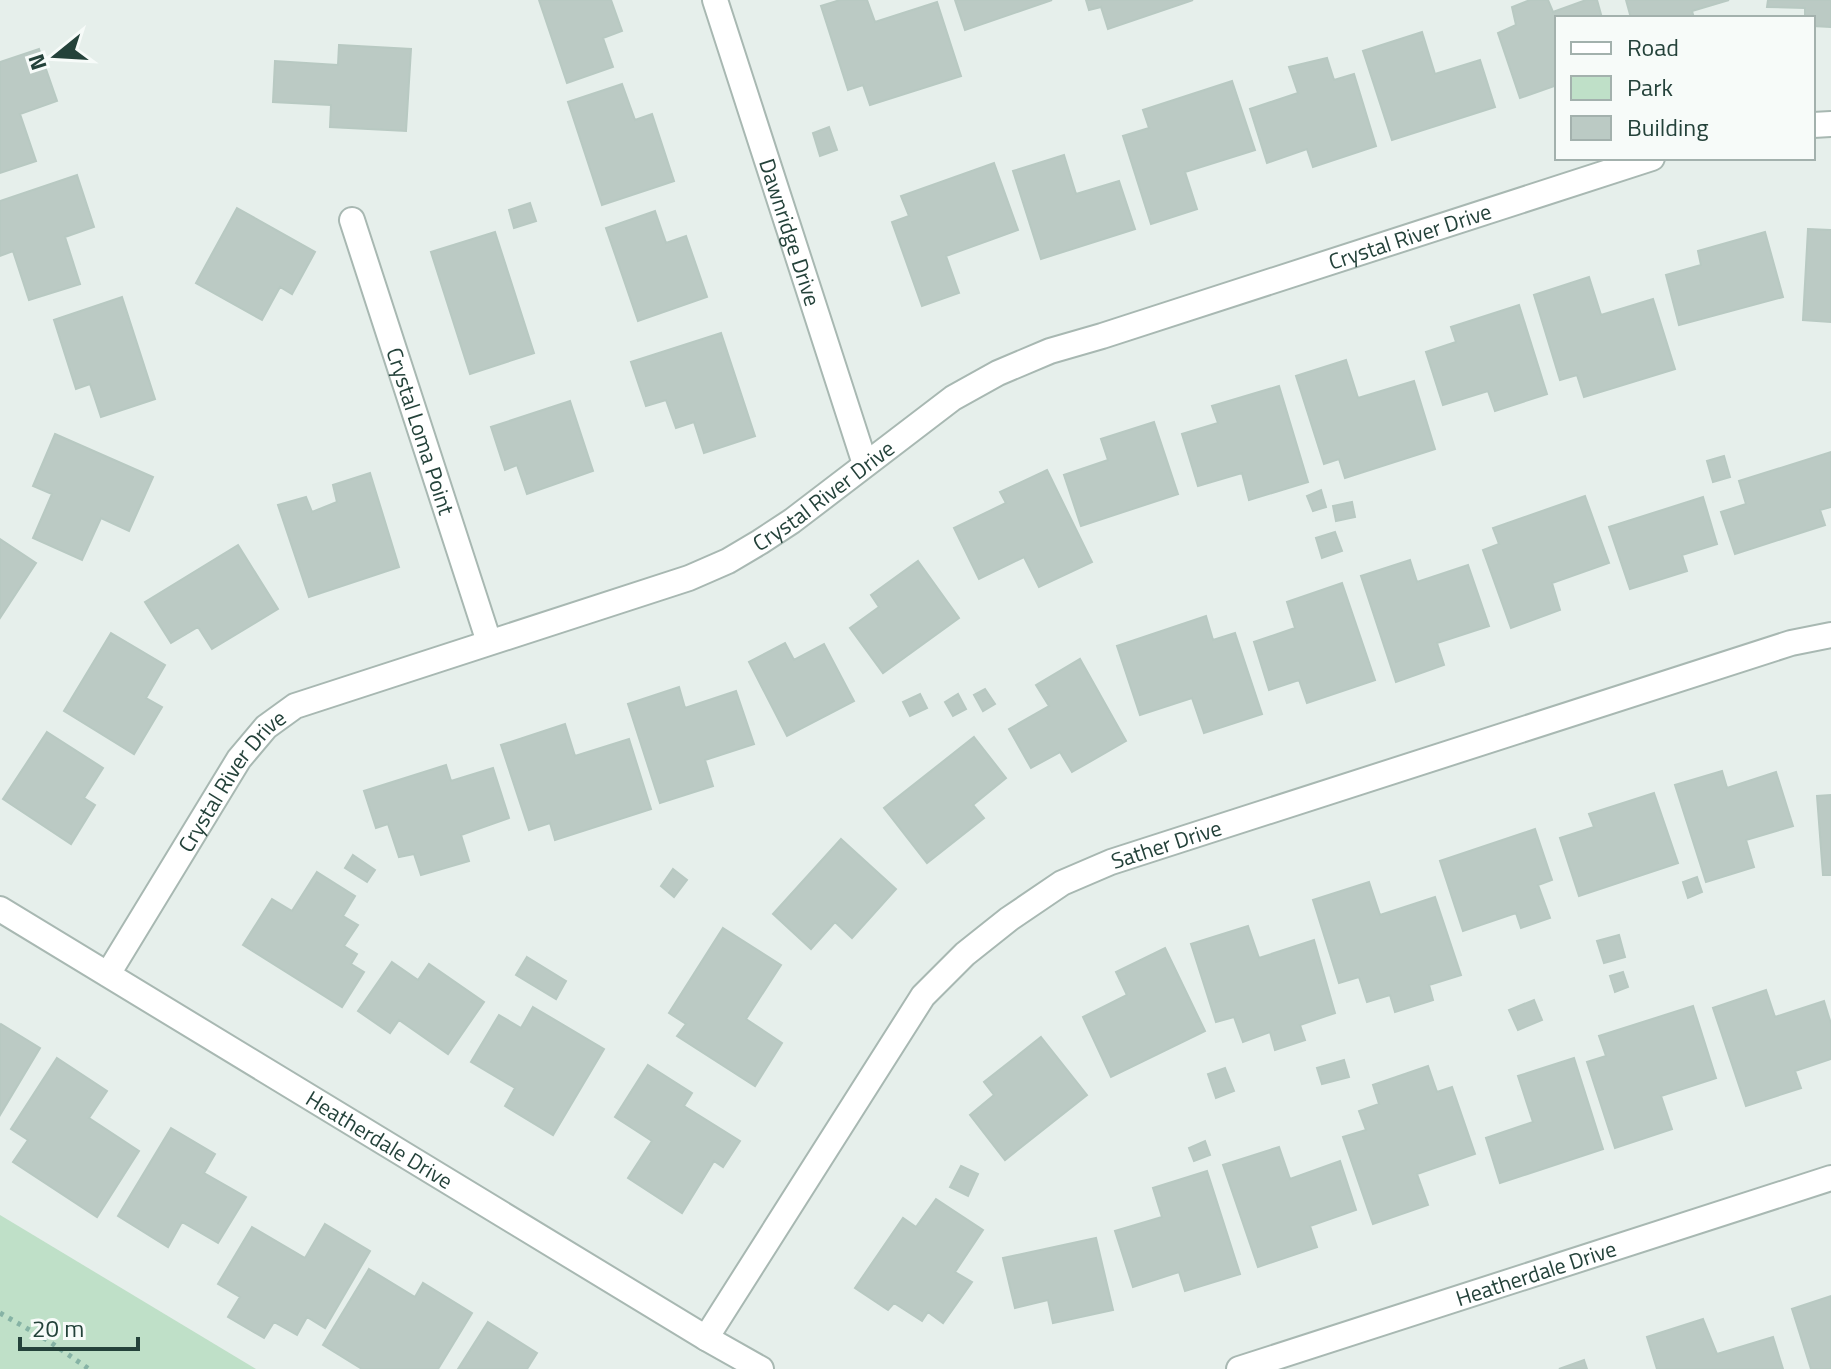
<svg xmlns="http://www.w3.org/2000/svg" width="1831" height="1369" font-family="'Titillium Web',sans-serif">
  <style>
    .green { fill: #bfe0c8 }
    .building { fill: #bbcac4; stroke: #b8c9c2; stroke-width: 2 }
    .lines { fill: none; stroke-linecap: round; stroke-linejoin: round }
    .minor-casing { stroke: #a8b8b2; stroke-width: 28 }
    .path { stroke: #86b3a5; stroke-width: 5; stroke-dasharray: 4 6; stroke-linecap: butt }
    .minor { stroke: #fff; stroke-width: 24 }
    .labels { text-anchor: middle; stroke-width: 8; stroke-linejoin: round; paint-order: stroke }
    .street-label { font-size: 22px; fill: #24423a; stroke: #f7fbf9 }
  </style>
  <rect width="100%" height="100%" fill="#e6efeb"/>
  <path class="green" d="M0,1215L256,1369H0Z"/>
  <path class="building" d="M539,0H611L622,31L603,38L613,67L567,83Z
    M840,0H867L875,22L937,2L961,76L870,105L863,85L848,90L821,6Z
    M955,0H1052L965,30Z
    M1086,0H1193L1108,29L1101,7L1089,10Z
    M1530,0H1548L1553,12L1586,0H1597L1602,18H1557V85L1520,98L1498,33L1516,25L1512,7Z
    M1626,0H1729L1692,11L1694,18H1631Z
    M1768,0H1831V27L1813,26V18H1805V8L1767,7Z
    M1422,32L1435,74L1480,60L1495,107L1392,140L1363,51Z
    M339,45L411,49L406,131L330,127L331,105L273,102L275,61L338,65Z
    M39,49L57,101L20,114L36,161L0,173V62Z
    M1327,58L1334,80L1354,74L1376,146L1313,167L1307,149L1267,163L1250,109L1298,93L1289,67Z
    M1232,81L1255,150L1185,172L1197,209L1151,224L1123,136L1149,128L1143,110Z
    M622,84L635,120L652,114L674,181L602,205L568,102Z
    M829,127L837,150L820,156L813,133Z
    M1064,155L1076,194L1119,181L1135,229L1041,259L1013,171Z
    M994,163L1018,230L946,256L959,293L922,306L892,222L909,216L901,196Z
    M77,175L94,227L65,237L80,284L29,300L13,251L0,256V201Z
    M530,203L536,221L514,228L509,210Z
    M237,208L315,252L292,294L280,287L262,320L196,283Z
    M655,211L666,243L686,236L707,297L638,321L606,228Z
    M1808,229L1831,230V322L1803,320Z
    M495,232L534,353L470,374L431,252Z
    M1765,232L1783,297L1679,325L1666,275L1701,265L1698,251Z
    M1589,277L1601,315L1653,299L1675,369L1584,397L1577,375L1560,380L1534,295Z
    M122,297L155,399L101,417L90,384L76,389L54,320Z
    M1519,305L1547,394L1495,411L1488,391L1443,405L1426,352L1456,342L1451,327Z
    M721,333L755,436L704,453L694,422L676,428L666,400L646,406L631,362Z
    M1346,360L1358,398L1414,381L1435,449L1345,478L1339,459L1324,464L1296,376Z
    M1279,386L1308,482L1249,500L1242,473L1198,486L1182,434L1218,423L1212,406Z
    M570,401L593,471L527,494L517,465L505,470L491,427Z
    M1154,422L1178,494L1081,526L1064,475L1108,460L1101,439Z
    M55,434L153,477L129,531L101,518L82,560L33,538L52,494L33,486Z
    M1831,452V507L1820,510L1825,525L1735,554L1721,512L1746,504L1739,481Z
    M1724,456L1730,477L1713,482L1707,461Z
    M1047,470L1092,562L1039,587L1024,557L979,579L954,528L1006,503L1000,492Z
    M370,473L399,567L309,597L278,505L306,497L312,512L337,502L333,485Z
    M1321,490L1326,507L1313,511L1307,496Z
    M1585,496L1609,563L1552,583L1560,610L1511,628L1483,550L1499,544L1493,528Z
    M1703,497L1717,544L1682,555L1687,571L1630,589L1609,527Z
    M1352,502L1355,517L1336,521L1333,506Z
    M1335,532L1342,551L1322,558L1316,538Z
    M0,539L36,563L0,618Z
    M238,545L278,609L212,649L198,627L171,643L145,602Z
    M1410,560L1417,582L1468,565L1489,626L1437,643L1444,665L1396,682L1361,576Z
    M918,561L959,618L883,673L850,628L879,607L871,595Z
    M1342,583L1375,680L1307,703L1299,680L1269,690L1254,642L1295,628L1287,602Z
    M1206,616L1213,640L1235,633L1262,714L1204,733L1192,698L1140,715L1117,646Z
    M111,633L165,665L146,698L162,707L134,754L64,711Z
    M785,643L794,660L824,644L854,701L787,736L749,662Z
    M1080,659L1126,741L1072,772L1060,752L1031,768L1009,729L1049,706L1036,685Z
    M679,687L685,708L736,691L754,744L705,760L713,786L660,803L628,704Z
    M985,689L995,704L983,711L974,695Z
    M920,694L927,708L910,716L903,702Z
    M958,694L966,709L953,716L945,702Z
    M565,724L575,756L629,739L651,809L555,840L550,823L529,830L501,745Z
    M47,732L103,768L84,798L95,805L71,844L3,799Z
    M974,737L1006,778L973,805L984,818L927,863L884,808Z
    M446,765L451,781L493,768L509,818L461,835L469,861L421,875L414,854L399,857L388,824L376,828L364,791Z
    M1722,771L1727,788L1776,772L1793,826L1746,840L1754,867L1706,882L1675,785Z
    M1654,793L1678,863L1579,896L1560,838L1594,827L1589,814Z
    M1831,795V875H1823L1817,796Z
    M1535,829L1552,880L1538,885L1550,918L1521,928L1516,913L1463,931L1440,861Z
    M841,839L896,889L852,938L835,922L811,949L773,914Z
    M353,855L375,870L367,882L345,868Z
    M673,869L687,880L674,897L661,886Z
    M317,872L355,896L343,916L358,925L344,946L357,954L351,964L364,972L342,1007L243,945L272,899L292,911Z
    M1697,877L1702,892L1688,898L1683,882Z
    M1369,882L1380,915L1435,897L1461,975L1429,985L1433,1000L1395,1012L1390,995L1367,1002L1359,977L1339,983L1313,900Z
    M1248,926L1259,958L1314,940L1335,1013L1300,1025L1305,1040L1275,1050L1270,1032L1243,1042L1234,1017L1216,1022L1191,944Z
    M723,928L781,965L746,1019L782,1043L755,1086L677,1036L686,1024L669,1013Z
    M1619,935L1625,957L1604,963L1597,941Z
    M1165,948L1205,1031L1111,1077L1083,1017L1127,995L1116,972Z
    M527,957L566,981L556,999L516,975Z
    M392,962L418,980L429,964L484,1002L448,1054L399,1020L390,1033L358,1011Z
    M1623,972L1628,987L1615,992L1610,976Z
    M1766,990L1775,1017L1824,1001L1831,1024V1059L1795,1071L1801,1088L1746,1106L1713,1008Z
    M1534,1000L1542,1020L1518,1030L1509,1010Z
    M1693,1006L1716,1078L1661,1096L1672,1129L1615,1148L1587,1062L1606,1056L1599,1036Z
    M533,1007L604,1049L553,1135L505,1106L515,1088L471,1062L499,1015L521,1028Z
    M1,1024L40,1048L0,1115V1025Z
    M1041,1037L1087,1095L1005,1160L970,1115L994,1095L984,1082Z
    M57,1058L107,1091L89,1118L139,1151L97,1217L13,1162L28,1140L11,1129Z
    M1574,1058L1603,1149L1500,1183L1486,1138L1533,1122L1518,1076Z
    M1344,1060L1349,1077L1322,1084L1317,1068Z
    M648,1065L692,1093L684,1106L740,1141L723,1167L714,1161L682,1213L628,1178L652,1141L615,1117Z
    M1428,1066L1437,1092L1452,1087L1475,1154L1417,1174L1428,1205L1373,1224L1343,1137L1366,1130L1359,1111L1379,1104L1373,1085Z
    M1225,1068L1234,1091L1216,1098L1208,1074Z
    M171,1128L215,1154L204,1173L246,1197L218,1243L182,1222L168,1247L118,1216Z
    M1205,1141L1210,1155L1194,1161L1189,1148Z
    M1279,1147L1290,1179L1340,1161L1356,1210L1310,1226L1317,1247L1258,1267L1223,1165Z
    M961,1166L978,1174L968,1196L950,1187Z
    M1207,1171L1240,1274L1185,1291L1179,1272L1133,1287L1115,1231L1162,1217L1153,1188Z
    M936,1199L983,1230L955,1272L972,1282L943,1323L928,1312L922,1321L894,1303L888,1310L855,1288L903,1218L916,1227Z
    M325,1224L370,1251L325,1328L307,1317L297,1335L274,1322L264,1338L228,1317L240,1297L218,1284L252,1227L305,1258Z
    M1096,1238L1113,1310L1053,1323L1048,1300L1015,1308L1003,1258Z
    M369,1269L415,1297L423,1283L472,1313L438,1369H362L323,1345Z
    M1831,1296V1369H1811L1792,1309Z
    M1703,1319L1717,1354L1773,1337L1783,1369H1657L1647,1337Z
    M488,1322L537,1353L527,1369H458Z
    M1584,1360L1587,1369H1559Z"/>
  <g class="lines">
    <defs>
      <g id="minor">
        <path id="s1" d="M715,0L865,464"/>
        <path d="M1813,125L1831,124"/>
        <path id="s2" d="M352,220L489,642"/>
        <path id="s3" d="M0,909L706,1338L761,1369"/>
        <path id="s4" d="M108,974L239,759L266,727L295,706L689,578L728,561L760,542L792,521L953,398L998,373L1050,351L1102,336L1652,158"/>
        <path id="s5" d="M706,1338L923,996L965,954L1009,919L1062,883L1111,862L1791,643L1831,635"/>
        <path id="s6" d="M1239,1369L1831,1178"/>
      </g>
    </defs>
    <use href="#minor" class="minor-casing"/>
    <path class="path" d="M0,1313L47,1340L89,1369"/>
    <use href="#minor" class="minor"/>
  </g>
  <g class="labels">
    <g class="street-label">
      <text dy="8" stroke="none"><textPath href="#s1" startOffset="244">Dawnridge Drive</textPath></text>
      <text dy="8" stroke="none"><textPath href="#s4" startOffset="1550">Crystal River Drive</textPath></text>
      <text dy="8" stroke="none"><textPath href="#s2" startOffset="222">Crystal Loma Point</textPath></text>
      <text dy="8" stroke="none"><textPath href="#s4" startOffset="902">Crystal River Drive</textPath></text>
      <text dy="8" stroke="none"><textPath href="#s4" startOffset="230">Crystal River Drive</textPath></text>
      <text dy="8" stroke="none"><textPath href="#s5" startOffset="696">Sather Drive</textPath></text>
      <text dy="8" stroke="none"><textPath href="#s3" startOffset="444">Heatherdale Drive</textPath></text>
      <text dy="8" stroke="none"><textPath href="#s6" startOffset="312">Heatherdale Drive</textPath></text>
    </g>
  </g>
  <rect x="1555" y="16" width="260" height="144" fill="#f7fbf9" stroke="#a3b1ad" stroke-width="2"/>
  <rect x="1571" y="42" width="40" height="12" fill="#ffffff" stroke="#a3b1ad" stroke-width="2"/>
  <text x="1627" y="56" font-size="24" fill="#24423a">Road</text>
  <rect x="1571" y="76" width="40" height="24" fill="#bfe0c8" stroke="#a3b1ad" stroke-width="2"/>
  <text x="1627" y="96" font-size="24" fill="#24423a">Park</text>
  <rect x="1571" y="116" width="40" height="24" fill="#bbcac4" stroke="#a3b1ad" stroke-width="2"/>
  <text x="1627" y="136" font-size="24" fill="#24423a">Building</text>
  <g transform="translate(56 56) rotate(252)" stroke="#f7fbf9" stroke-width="6" paint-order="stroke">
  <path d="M0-6L14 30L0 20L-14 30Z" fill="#24423a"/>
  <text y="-12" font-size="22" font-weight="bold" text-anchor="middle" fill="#24423a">N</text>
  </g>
  <path d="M20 1337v12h118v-12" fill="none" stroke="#24423a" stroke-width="4"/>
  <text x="32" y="1337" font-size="24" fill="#24423a" stroke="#f7fbf9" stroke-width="6" paint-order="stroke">20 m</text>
</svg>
